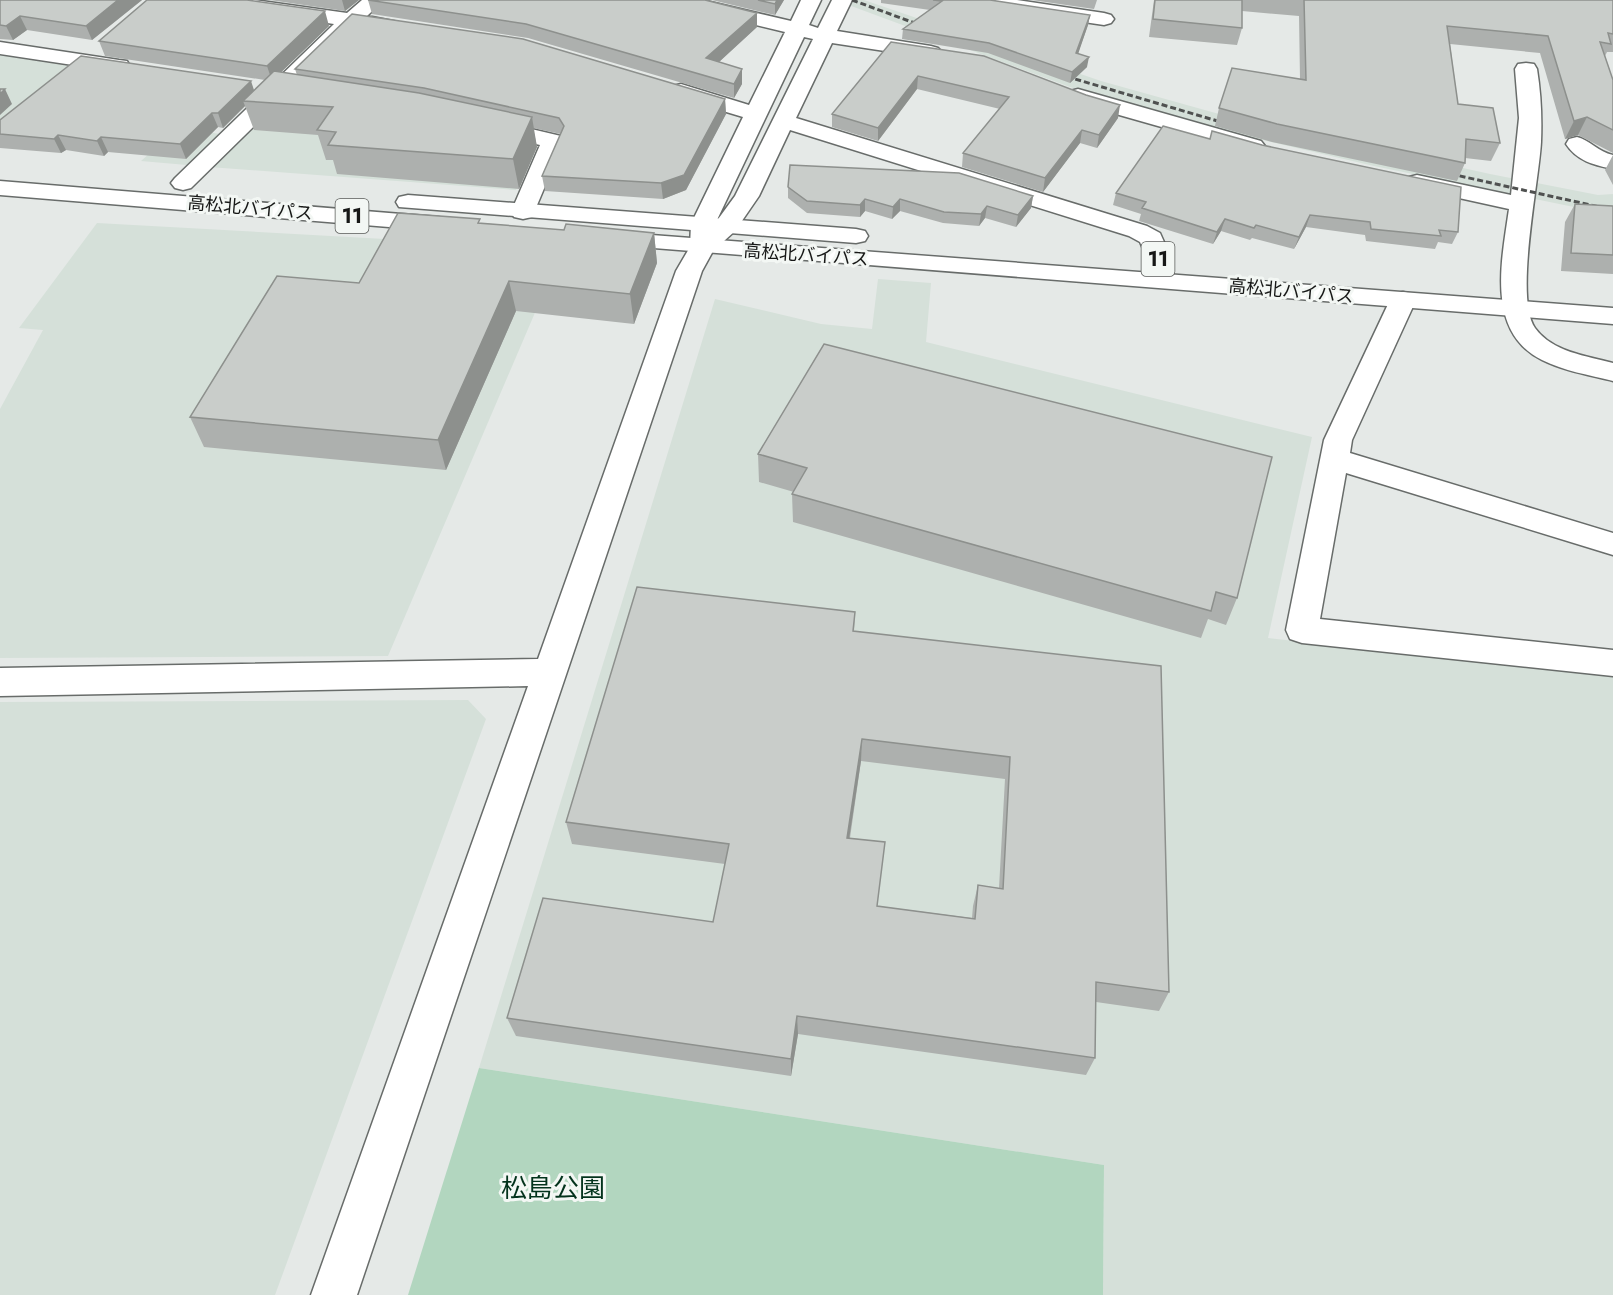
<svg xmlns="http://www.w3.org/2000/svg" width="1613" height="1295" font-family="Jost,'Noto Sans JP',sans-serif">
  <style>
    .built { fill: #d5e0d9 }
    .green { fill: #b2d6bf }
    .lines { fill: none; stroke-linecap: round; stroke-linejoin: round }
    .minor-casing { stroke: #686c6a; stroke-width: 3 }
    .highway-casing { stroke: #686c6a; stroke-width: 3 }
    .minor { fill: #fff; fill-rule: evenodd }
    .highway { fill: #fff; fill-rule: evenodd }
    .rail { stroke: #4f5150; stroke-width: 3; stroke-dasharray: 6 3; stroke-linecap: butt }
    .wall { fill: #adb0ae; fill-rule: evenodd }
    .shaded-wall { fill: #8d908d }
    .building { fill: #c9cdca; stroke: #8d908d; stroke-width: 1.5; fill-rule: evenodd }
    .labels { text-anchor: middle; stroke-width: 6; stroke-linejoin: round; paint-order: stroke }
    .far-street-label { font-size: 18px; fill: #171817; stroke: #f3f7f4 }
    .shield { fill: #f3f7f4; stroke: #595b59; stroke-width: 1.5 }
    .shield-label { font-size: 20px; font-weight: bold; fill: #171817 }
    .near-park-label { font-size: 26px; fill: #03331c; stroke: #f3f7f4 }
  </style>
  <rect width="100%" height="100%" fill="#e5e9e7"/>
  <path class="built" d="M835,0H864L1101,81L1219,114L1490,174L1598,195L1613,194V215L1374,166L1203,126L1089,94Z
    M0,54L69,65L0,122Z
    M277,99L536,148L516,190L209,167Z
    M179,127L220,134L187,165L141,161Z
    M97,223L403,240L537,308L388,656L0,658V409L43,330L19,328Z
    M878,279L931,283L926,342L1312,437L1268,638L1613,677V1295H1103L1104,1165L479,1068L715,299L821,324L872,329Z
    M468,700L486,719L275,1295H0V702Z"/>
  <path class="green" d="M479,1068L1104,1165L1103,1295H408Z"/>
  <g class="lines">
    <defs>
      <path id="minor" d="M202,0H254L347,13L362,0H384L367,16L398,22L401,26L398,30L391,32L355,27L191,188L183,190L175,188L171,183L175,178L334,24L212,6L205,4Z
        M667,0H702L791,21L801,0H821L809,25L818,28L832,0H852L837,31L931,46L938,48L942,52L938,56L931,58L832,43L796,118L1147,226L1160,233L1172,260L1168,265L1159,268L1150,265L1140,242L1129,236L790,130L759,196L735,231L713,251L702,271L357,1295H311L528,686L0,696V668L538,659L676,271L690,247L691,224L743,117L673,96L670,91L673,86L681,84L749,105L785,32L670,4ZM804,37L813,39L735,196L716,222Z
        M966,0H1017L1104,13L1111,15L1114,19L1111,23L1104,25L976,6L969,4Z
        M0,42L119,60L127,61L130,66L127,71L119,72L0,54Z
        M1526,63L1534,64L1537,69C1541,94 1542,117 1541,142C1539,182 1514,298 1535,328C1552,352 1587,356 1613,363V381C1589,375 1564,371 1542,360C1485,332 1502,259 1509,209L1409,187L1405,182L1409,177L1417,175L1511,195L1519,118L1515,69L1518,64Z
        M1078,89L1261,141L1265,146L1261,151L1253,153L1070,101L1067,96L1070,91Z
        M493,120L561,136L564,141L532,217L523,219L514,217L511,212L540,145L485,132L482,127L485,122Z
        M1577,137C1590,140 1598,152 1613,155V169C1594,165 1577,161 1566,144L1569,139Z
        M1403,292L1412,294L1416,300L1352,440L1350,453L1613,533V555L1346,473L1320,619L1613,650V676L1302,643L1290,639L1286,630L1324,440L1390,300L1394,294Z"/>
      <path id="highway" d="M0,181L438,217L447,219L450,224L447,229L438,231L0,195Z
        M408,195L856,229L865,231L868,236L865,241L856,243L399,207L396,202L399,197Z
        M612,232L1613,308V324L603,244L600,239L603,234Z"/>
    </defs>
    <use href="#minor" class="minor-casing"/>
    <use href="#highway" class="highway-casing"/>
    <use href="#minor" class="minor"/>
    <use href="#highway" class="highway"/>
    <path class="rail" d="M852,0L928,28
      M1058,74L1231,125
      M1442,172L1613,210"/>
  </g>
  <path class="wall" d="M0,0H142L92,40L27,30L13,40L0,39Z
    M270,0H359L345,11Z
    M368,0L757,27L719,62L742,84L734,98L528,38L372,14Z
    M712,0H784L775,15Z
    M881,0H990L1090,15L1088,25L1078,53L1087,67L1070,83L988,53L902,39L903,29L930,10L881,3Z
    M1032,0H1097L1094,9Z
    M1154,0H1613V52H1607L1605,56L1613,80V153L1578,135L1565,139L1540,53L1450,44L1458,104L1500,143L1491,161L1465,158V163L1457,181L1272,142L1215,126L1219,108L1300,79L1299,16L1242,11V28L1237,45L1149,37Z
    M329,26L281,72L297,75L295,69L725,99L726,114L686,190L663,199L545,191L542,176L561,134L533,128L537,147L519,189L337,174L333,160H326L318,135L254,130L245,106L223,128L218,127L186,159L108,152L104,156L66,150L61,153L0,148V120L254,90L265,80L105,56L99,41Z
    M891,42L1118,118L1097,148L1080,143L1043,192L962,167L963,153L1000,109L917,89L878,141L832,127V114Z
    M1613,155V185L1605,170Z
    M788,187L1033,196L1031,208L1016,227L985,218L979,226L943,223L900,211L892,219L865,211L860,217L807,213L788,198Z
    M1116,193L1458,232L1452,244L1438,242L1435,249L1366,241L1365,235L1306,227L1294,249L1252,238L1250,240L1221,231L1213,244L1139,221L1141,214L1113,205Z
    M1575,204L1613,206V274L1561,271L1565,222Z
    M481,223L564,230L654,233L657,263L634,324L516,311L446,470L204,447L190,417Z
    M824,344L1237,598L1226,625L1208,619L1201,638L793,522L792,494L794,492L759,482L758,454Z
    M855,612L854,632L1161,666L1169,992L1159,1011L1096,1002L1095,1058L1086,1075L798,1034L791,1076L516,1036L507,1018L713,922L725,864L572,844L566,822ZM861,761L1005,779L999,888L978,885L973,906L972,918L877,906L885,842L850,838Z"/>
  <path class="shaded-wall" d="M118,0H142L92,40L86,26Z
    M342,0H359L345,11Z
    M777,0H784L775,15V4Z
    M325,11L329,26L272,81L267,66Z
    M757,13V27L707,73L706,58Z
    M1090,15L1088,25L1075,63L1076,53Z
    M20,16L27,30L13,40L6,26Z
    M1089,57L1087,67L1070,83L1072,72Z
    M742,69V84L734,98V84Z
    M918,76L917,89L878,141V128Z
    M251,81L256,96L243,101L245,106L223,128L218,113Z
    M5,89L12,104L0,115V94Z
    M725,99L726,114L686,190L663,199L661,183Z
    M1120,105L1118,118L1097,148L1099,135Z
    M212,113L218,127L186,159L180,144Z
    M532,117L537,147L519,189L513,159Z
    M1587,117L1578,135L1565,139L1574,121Z
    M1082,130L1080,143L1043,192L1045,178Z
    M58,135L66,150L61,153L54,139Z
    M101,137L108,152L104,156L97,141Z
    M1033,196L1031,208L1016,227L1018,215Z
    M865,199V211L860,217V205Z
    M900,199V211L892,219L893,207Z
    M987,206L985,218L979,226L981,214Z
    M1310,215L1306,227L1294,249L1299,237Z
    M1225,219L1221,231L1213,244L1217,232Z
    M654,233L657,263L634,324L630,294Z
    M509,281L516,311L446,470L438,440Z
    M862,739L861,761L846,859L847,838Z
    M797,1016L798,1034L791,1076V1059Z"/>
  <path class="building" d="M0,0H118L86,26L20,16L6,26L0,25Z
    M147,0H247L325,11L267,66L99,41Z
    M368,0H705L757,13L706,58L742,69L734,84L526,24Z
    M758,0H777L775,4Z
    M933,0H990L1090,15L1076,53L1089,57L1072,72L989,43L903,29L942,1Z
    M1155,0H1242V28L1153,19Z
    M1304,0H1613V34L1608,33L1611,44L1600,42L1613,80V130L1587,117L1574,121L1548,36L1447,26L1458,104L1493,108L1500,143L1466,139L1465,163L1277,124L1219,108L1232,68L1306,80Z
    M352,14L523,39L725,99L684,175L661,183L542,176L564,126L559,118L424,88L295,69Z
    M891,42L984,56L1086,95L1120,105L1099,135L1082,130L1045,178L963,153L1009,97L918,76L878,128L832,114Z
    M81,56L251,81L218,113H212L180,144L101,137L97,141L58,135L54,139L0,134V120Z
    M274,71L419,93L532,117L513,159L328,145L336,132L317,130L333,107L243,101Z
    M0,89H5L0,94Z
    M1163,126L1210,139L1212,131L1262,145L1461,187L1458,232L1439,230L1441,236L1371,229L1370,222L1310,215L1299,237L1256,225L1254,228L1225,219L1217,232L1142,208L1146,202L1116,193Z
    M790,165L959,173L1033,196L1018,215L987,206L981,214L944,212L900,199L893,207L865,199L860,205L807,201L788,187Z
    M1575,204L1613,206V255L1571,253Z
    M398,213L480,219L478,223L564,230L566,224L654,233L630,294L509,281L438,440L190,417L277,276L359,283Z
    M824,344L1272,457L1237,598L1216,592L1211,611L792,494L807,468L758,454Z
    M637,587L855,612L853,631L1161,666L1169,992L1096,982L1095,1058L797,1016L791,1059L507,1018L543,898L713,922L729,844L566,822ZM862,739L1010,757L1003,889L978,885L975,919L877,906L885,842L847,838Z"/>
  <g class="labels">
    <g class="far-street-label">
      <text transform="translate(250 208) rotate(5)" y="6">高松北バイパス</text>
      <text transform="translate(806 255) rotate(4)" y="6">高松北バイパス</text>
      <text transform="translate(1291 291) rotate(5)" y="6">高松北バイパス</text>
    </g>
    <g class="shield">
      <rect x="335.5" y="199" width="33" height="34" rx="4.5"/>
      <rect x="1141.5" y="242" width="33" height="34" rx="4.5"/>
    </g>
    <g class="shield-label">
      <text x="352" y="223">11</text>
      <text x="1158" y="266">11</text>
    </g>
    <g class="near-park-label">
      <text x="553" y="1197">松島公園</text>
    </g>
  </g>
</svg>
